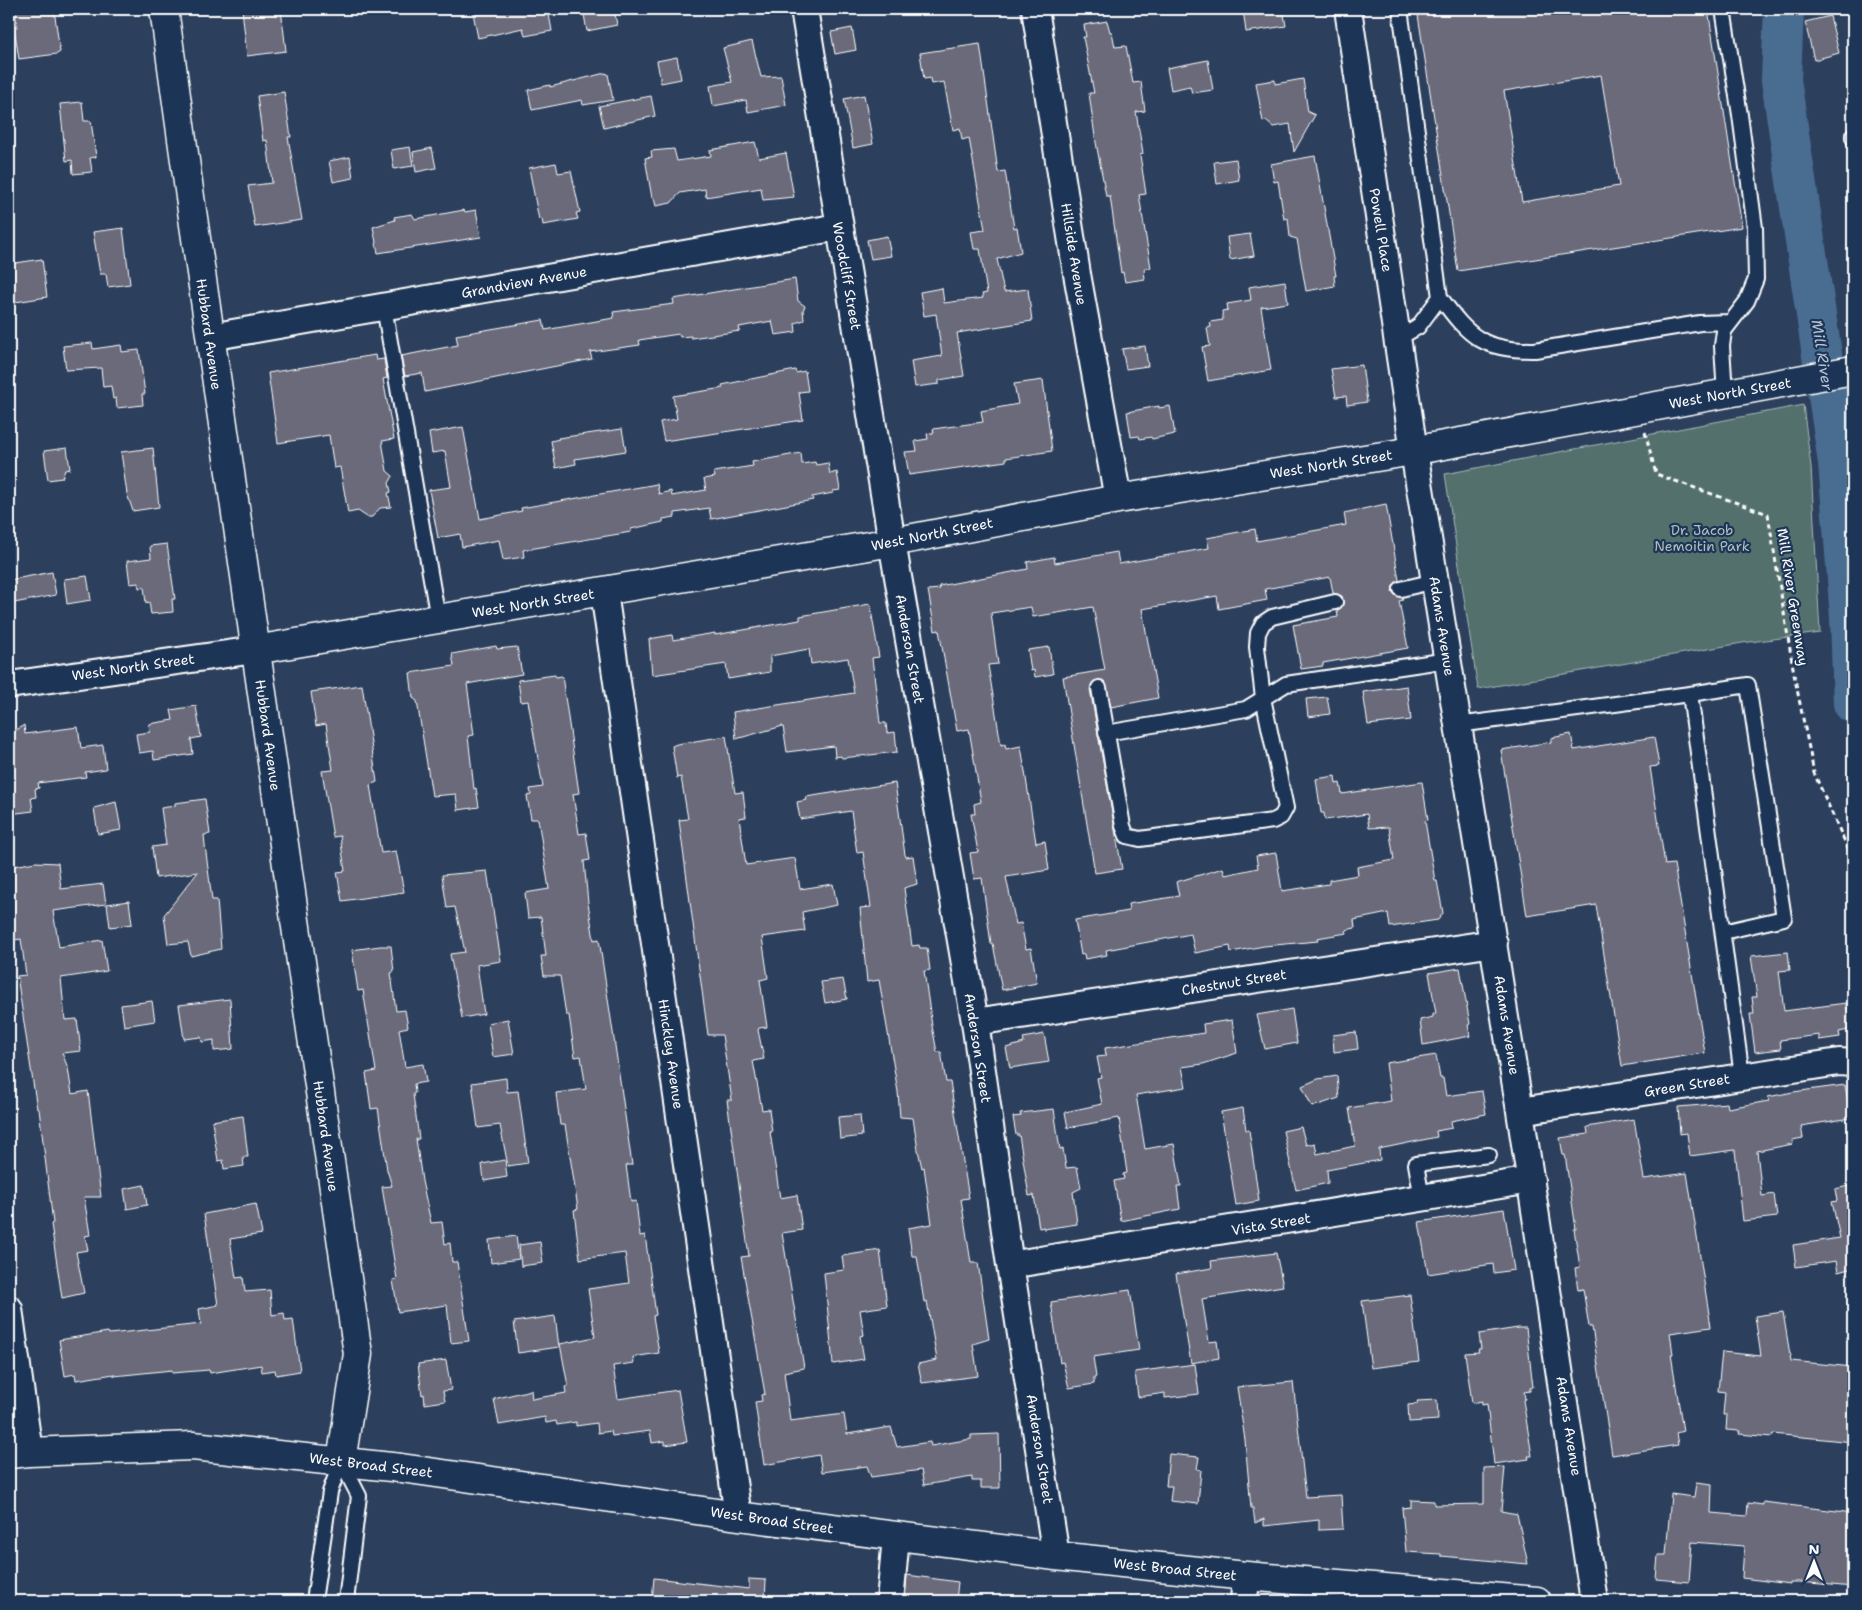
<svg xmlns="http://www.w3.org/2000/svg" width="1862" height="1610" font-family="'Shantell Sans',sans-serif">
  <style>
    .green { fill: #53706d; stroke: #a9b8b6 }
    .lines { fill: none; stroke-linecap: round; stroke-linejoin: round }
    .river { stroke: #4a6d91; stroke-width: 40 }
    .building { fill: #6a6a7a; stroke: #fff; fill-rule: evenodd }
    .lane-casing { stroke: #fff; stroke-width: 18 }
    .street-casing { stroke: #fff; stroke-width: 30 }
    .secondary-casing { stroke: #fff; stroke-width: 31 }
    .path { stroke: #fff; stroke-width: 3; stroke-dasharray: 5 4; stroke-linecap: butt }
    .lane { stroke: #1d3557; stroke-width: 14 }
    .street { stroke: #1d3557; stroke-width: 26 }
    .secondary { stroke: #1d3557; stroke-width: 28 }
    .labels { text-anchor: middle; stroke-width: 4.5; stroke-linejoin: round; paint-order: stroke }
    .street-label { font-size: 14px; fill: #fff; stroke: #1d3557 }
    .park-label { font-size: 14px; fill: #b2bfbd; stroke: #1d3557 }
    .water-label { font-size: 15px; font-style: italic; fill: #b7c5d3; stroke: #1d3557 }
  </style>
  <rect width="100%" height="100%" fill="#2c405e"/>
  <filter id="ink" filterUnits="userSpaceOnUse"><feTurbulence type="fractalNoise" baseFrequency=".02" numOctaves="2"/><feDisplacementMap in="SourceGraphic" scale="10" xChannelSelector="R" yChannelSelector="G"/><feConvolveMatrix kernelMatrix="1 2 1 2 8 2 1 2 1" color-interpolation-filters="sRGB"/></filter>
  <g filter="url(#ink)">
    <path class="green" d="M1803,405L1811,467L1820,633L1742,643L1478,689L1445,474Z"/>
    <g class="lines">
      <path class="river" d="M1784,9L1781,80L1838,462L1850,617L1853,703"/>
    </g>
    <path class="building" d="M15,9H54L60,52L57,54L19,59L14,27H17Z
      M242,9H281L286,51L247,56Z
      M496,9H548L552,31L525,36L523,28L478,38L473,13Z
      M583,9H614L617,25L587,31Z
      M1243,9H1283L1286,26L1246,32Z
      M1460,9H1708L1742,227L1458,271L1418,15ZM1601,75L1619,186L1522,202L1504,91Z
      M1830,16L1839,53L1814,60L1805,22Z
      M1107,21L1110,32H1112L1115,47L1126,46L1133,83L1141,82L1145,111L1136,112L1143,154L1140,155L1146,194L1139,195L1151,268L1144,269L1145,279L1125,282L1123,272L1121,273L1110,196H1106L1095,137L1089,93H1094L1083,37H1086L1084,25Z
      M852,28L856,50L835,54L831,32Z
      M752,41L761,77L781,76L786,105L748,112L746,100L713,106L710,86L732,82L723,48Z
      M980,44L998,172L1005,171L1014,228L1017,227L1021,252L997,259L1004,292L1028,289L1032,321L957,333L964,376L939,380V384L915,387L911,361L942,356L936,314L924,316L920,292L942,288L944,303L983,298L982,294L987,293L980,249H974L971,232L985,230L969,138L962,140L960,128L953,130L944,82L931,84L930,78L924,79L920,53Z
      M677,57L681,79L661,83L657,61Z
      M1208,60L1213,90L1192,93L1190,86L1171,90L1167,68Z
      M605,73L608,74L613,100L583,105L582,100L532,110L528,90L550,85V87Z
      M1303,79L1308,112L1315,115L1294,152L1290,124L1273,127L1266,121L1263,122L1256,83L1275,80V84Z
      M284,92L291,137H288L302,220L255,227L248,186L272,183L267,140L263,141L257,96Z
      M864,95L873,144L853,148L844,99Z
      M651,96L655,116L604,128L599,106Z
      M82,102L84,121H91L96,157L90,158L92,172L73,174L72,160L66,161L60,104Z
      M755,142L759,158L786,153L794,197L763,200L761,188L706,197L705,189L680,193L671,203L656,206L654,198H652L645,158L652,157L651,151L674,149L677,161L711,156L710,150Z
      M410,147L413,166L394,169L391,150Z
      M432,148L436,168L416,172L413,152Z
      M1315,156L1336,276H1334L1335,286L1306,291L1297,239L1290,237L1288,218L1284,219L1278,181L1274,182L1271,164Z
      M350,157L353,178L333,182L329,161Z
      M1236,159L1239,180L1217,184L1214,162Z
      M556,163L558,173L571,171L580,212L576,213L578,219L543,225L542,219L539,220L529,168Z
      M464,210L465,212L476,210L481,237L378,253L373,227L395,220L394,217L412,214L415,219Z
      M123,228L130,284L108,287L106,274H100L93,232Z
      M1250,234L1254,256L1230,260L1227,237Z
      M887,236L891,256L871,259L867,240Z
      M42,259L47,297L9,303V264Z
      M795,279L798,301L805,306L803,310L804,320L795,323L796,332L775,335L772,321L739,327L740,331L691,338V336L680,337L679,334L639,340L640,345L590,352L592,359L425,392L422,373L405,376L401,356L458,345L456,335L543,320L545,330L614,318L613,312L674,304L673,299Z
      M1285,281L1288,303L1261,307L1271,370L1208,381L1202,347L1210,346L1207,328L1211,327L1210,322L1223,320L1222,311L1228,310L1227,304L1251,300L1249,287Z
      M92,343L93,349L121,345L122,352L139,350L145,394H142L143,405L117,408L116,398L113,399L111,386L103,387L101,368L66,370L63,346Z
      M1145,346L1148,366L1126,369L1122,349Z
      M375,355L376,360L384,359L387,378L383,379L394,439L382,441L387,471L393,476L389,483L391,492L388,493L391,507L380,508L372,517H367L358,511L348,513L340,467L334,468L329,435L278,443L268,373Z
      M1362,365L1367,402L1347,405L1346,396L1336,397L1331,369Z
      M795,370L796,373L805,371L808,391L799,392L803,420L664,441L660,422L677,419L673,396L723,388L722,385Z
      M1043,380L1052,451L1006,458V461L909,475L905,452L917,451L915,441L928,439L927,434L934,433L933,429L983,422L981,411L1018,404L1014,384Z
      M1159,406V408L1170,406L1175,434L1152,439L1151,437L1140,439L1139,436L1131,437L1127,412Z
      M463,427L480,519L522,511L521,508L657,484L659,494L671,491L672,496L706,490L704,479L715,477L714,472L753,466L752,462L801,453L802,464L815,462L816,465L828,463L830,474L837,472L840,490L833,491V493L812,497L813,500L711,519L709,508L675,513V517L663,519V522L631,529V532L523,550L524,557L503,560L499,540L462,547L460,534L438,538L429,490L451,487L445,451L432,453L429,433Z
      M622,429L626,451L575,459L576,464L556,468L551,441L559,439L558,438Z
      M67,448L70,469L65,470L62,478L48,480L44,451Z
      M153,448L159,507L133,511L127,494L121,452Z
      M1386,504L1399,580L1395,583L1392,591L1395,595L1402,598L1403,600L1399,601L1408,648L1323,663V666L1301,669L1293,625L1338,617L1337,611L1343,605L1342,596L1333,593L1330,577L1265,589L1267,600L1219,609L1217,596L1142,609L1158,698L1111,707L1105,682L1102,680L1094,681L1090,689L1122,869L1095,873L1063,677L1105,670L1093,607L1033,617L1031,607L991,613L998,664L988,665L1001,745L1005,744L1006,749L1021,746L1036,843L1045,841L1049,870L1006,877L1016,924L1021,923L1026,949L1031,948L1037,983L1002,990L993,944H991L982,878L974,879L970,853L978,852L971,814H975L974,804L981,802L969,729L957,731L939,630L935,631L928,590L940,589L939,586L1028,569L1027,562L1054,557L1055,563L1117,552L1119,564L1209,548L1207,538L1255,529L1257,541L1346,525L1344,513Z
      M167,544L175,599H172L173,612L151,614L149,602L146,603L144,587L139,588L138,583L130,584L127,561L151,558L150,546Z
      M52,572L56,595L9,604V580Z
      M87,576L91,600L67,604L64,579Z
      M870,604L879,657L872,658L880,723H886L887,733L895,732L897,752L842,758L841,756L835,757L834,746L787,752L783,726L736,739L733,712L854,693L848,658L811,664L809,649L770,656V672L728,679L726,664L652,675L649,639L672,635L673,640L715,633V635L800,620V616Z
      M496,646L497,649L517,647L522,674L467,684L474,735L468,736L474,789L476,788L479,807L458,810L456,794L432,796L417,701L413,698L410,673L454,666L452,654Z
      M1049,647L1053,674L1035,677L1034,670L1031,671L1028,650Z
      M555,675L556,677L562,676L579,793L573,794L579,834L586,833L590,860L584,861L588,903L594,940L599,939L617,1059L632,1165H626L631,1202L636,1201L640,1236L645,1235L656,1315L653,1316L659,1353L633,1357L634,1363L613,1366L618,1399L678,1390L687,1442L665,1445V1441L652,1443L650,1431L612,1436L611,1431L598,1433L597,1423L576,1426V1422L557,1425L556,1421L546,1423L545,1417L499,1425L494,1399L531,1390L532,1399L566,1393L565,1387L568,1386L560,1344L595,1337L588,1289L629,1283L625,1253L580,1259L574,1210L578,1209L573,1175L565,1125H560L556,1093L586,1089L581,1056L575,1057L569,1015H566L560,976H544L541,956H546L541,917L528,918L525,893L549,889L538,819H531L527,796L531,795L530,789L543,787L528,701L521,702L518,680Z
      M362,685L377,782L370,785L381,853L396,851L404,892L342,901L337,872L345,871L340,836L333,837L322,771L333,770L326,724L316,726L311,692Z
      M1407,686L1411,720L1368,725L1363,692Z
      M1327,697L1330,714L1308,717L1306,699Z
      M196,706L201,737L191,739L193,754L154,760L153,751L139,753L136,734L150,732L149,724L173,720L171,710Z
      M24,725L25,734L78,727L81,748L103,745L106,769L85,772L86,777L38,783L39,788L35,789L36,797L31,798L33,811L9,814V735Z
      M1571,734L1574,750L1654,737L1659,766L1650,767L1665,865L1674,864L1705,1053L1622,1066L1596,905L1527,916L1501,750L1551,742V738Z
      M726,736L735,793L743,792L746,817L739,818L746,865L795,858L800,889L833,884L837,905L802,912L805,931L762,937L768,978L760,980L767,1027L759,1028L758,1030L764,1059L753,1061L762,1110L769,1109L772,1132H770L780,1198L797,1195L802,1230L782,1233L804,1368L784,1372L790,1421L844,1414L847,1434L891,1427L897,1447L930,1442L931,1446L971,1439V1435L999,1434L1000,1488H981V1481H972V1477L924,1485L921,1470L871,1477L867,1466L822,1472L819,1455L764,1465L755,1402L762,1401L761,1395L765,1394L741,1257L749,1256L727,1100H732L722,1035H708L679,820L688,819L681,777L677,778L672,746L677,744Z
      M1335,776L1336,784L1340,783L1342,794L1422,782L1428,820L1425,821L1435,881H1437L1443,913L1438,920L1390,927L1388,913L1354,920L1355,928L1346,930L1347,933L1317,938L1318,941L1264,946L1231,952L1230,946L1195,953L1191,934L1106,950L1107,955L1085,959L1084,954L1081,955L1075,920L1129,911L1128,904L1179,896L1176,882L1223,868L1225,875L1258,868L1256,856L1276,853L1282,891L1329,884V880L1358,875L1357,867L1394,860L1389,827L1369,828L1367,814L1325,820L1324,813H1321L1316,779Z
      M895,783L905,855L906,857L913,856L917,884L904,888L912,946L919,945L920,948H927L930,970L924,971L932,1026L937,1052H941L946,1082H950L969,1198L961,1199L971,1263H978L989,1339L973,1344L978,1376L922,1383L918,1364L937,1360L927,1301L924,1302L917,1256H912L908,1228L932,1224L924,1167L922,1168L918,1150L913,1118L900,1117L898,1092L879,980L867,982L860,908L871,907L863,852L857,853L851,811L800,819L797,802L807,800L806,797Z
      M205,799L210,834L204,835L205,845L212,900H217L221,949L191,956L188,942L168,944L164,915L198,872L156,878L152,847L166,845L161,808L175,806V803Z
      M116,802L121,830L98,834L94,808Z
      M35,862L58,863L61,889L103,884L106,904L53,911L59,947L102,940L107,971L61,978L65,1020L77,1019L81,1051L62,1053L68,1068L72,1094L88,1091L101,1197H84L90,1235L85,1236L88,1250L76,1252L84,1293L62,1298L51,1224L53,1223L39,1109H37L17,976L26,975L21,939L14,940L9,904V867Z
      M487,871L501,961L477,965L484,1014L462,1018L450,954L465,952L455,907L447,908L442,875Z
      M129,901L132,924L110,927L107,904Z
      M380,946H391L394,972L391,973L396,1011L405,1010L408,1027L399,1029L405,1067L423,1064L426,1082L414,1084L415,1093L413,1094L419,1139H416L422,1181L431,1223L442,1222L445,1244L450,1243L452,1262H457L469,1341L451,1343L447,1305L398,1312L393,1280L397,1279L382,1187L392,1186L387,1170L378,1108L371,1109L366,1073L376,1071L363,990L358,991L352,950Z
      M1788,952L1790,970L1779,971L1784,1011L1846,1003V1008H1852L1853,1029L1839,1032L1840,1037L1819,1040V1035L1780,1040L1781,1049L1755,1052L1750,1014H1754L1752,997H1757L1751,956Z
      M1460,968L1470,1024L1468,1025L1470,1036L1423,1045L1420,1020L1433,1017V1014H1436L1429,973Z
      M843,979L847,999L825,1003L821,982Z
      M230,999L233,1049L214,1051V1040L202,1042L201,1037L184,1039L179,1005Z
      M152,1001L155,1021L124,1026L121,1005Z
      M1292,1009L1297,1043L1265,1049L1257,1015Z
      M508,1019L514,1054L493,1057L488,1023Z
      M1232,1020L1237,1053L1203,1064L1182,1067L1186,1087L1136,1095L1145,1149L1174,1144L1181,1186H1177L1180,1209L1121,1221L1114,1181L1124,1179L1123,1174L1127,1173L1119,1118L1068,1128L1065,1112L1102,1104L1097,1078L1101,1077L1097,1057L1106,1056L1105,1048L1204,1033L1203,1024Z
      M1356,1032L1358,1049L1334,1052L1333,1035Z
      M1044,1034L1049,1062L1010,1068L1006,1048L1024,1043L1023,1038Z
      M1436,1055L1440,1078H1443L1446,1096L1482,1091L1486,1114L1451,1121L1452,1128L1436,1131L1437,1137L1379,1149L1380,1160L1327,1170L1328,1183L1296,1190L1283,1131L1301,1127L1306,1145L1315,1143L1317,1154L1355,1146L1349,1108L1391,1101L1386,1063Z
      M1337,1076L1339,1098L1312,1107L1302,1086L1318,1079Z
      M506,1078L507,1092L518,1091L528,1163L508,1166L500,1125L478,1128L472,1083Z
      M1845,1085L1851,1118L1801,1126L1803,1138L1792,1140L1793,1144L1757,1151L1762,1196L1774,1194L1777,1217L1743,1221L1735,1150L1690,1156L1687,1133L1680,1134L1678,1107L1727,1103L1728,1108L1769,1101L1768,1097L1793,1092Z
      M1243,1108L1246,1130H1249L1259,1201L1236,1205L1221,1112Z
      M1054,1109L1060,1150L1063,1149L1066,1168L1077,1167L1081,1188L1073,1192L1077,1224L1044,1229V1227L1039,1228L1034,1195L1029,1196L1019,1135H1016L1013,1117L1021,1116L1020,1113Z
      M860,1115L862,1136L840,1139L838,1117Z
      M243,1116L248,1157H243L244,1166L224,1169L223,1160L218,1161L212,1121Z
      M1634,1119L1644,1179L1687,1173L1711,1327L1670,1333L1673,1354H1671L1683,1431L1676,1433L1678,1445L1612,1455L1592,1327H1589L1583,1289L1578,1290L1575,1268L1580,1267L1574,1229H1576L1565,1155H1563L1560,1138L1588,1134L1587,1127Z
      M505,1160L507,1177L484,1181L482,1164Z
      M144,1185L147,1205L127,1209L124,1189Z
      M1853,1185V1268L1838,1272L1836,1261L1796,1267L1793,1245L1840,1238L1832,1202L1837,1201L1835,1189Z
      M256,1204L262,1234L230,1239L236,1278L243,1277L245,1292L270,1290L272,1315L284,1313L285,1320L293,1319L300,1371L276,1375L275,1370L262,1372L261,1365L210,1373L209,1370L172,1373V1370L114,1376V1374L76,1380L75,1374L65,1376L59,1340L108,1332L109,1334L201,1324L199,1309L218,1305L204,1214Z
      M1504,1209L1514,1270L1494,1273L1493,1264L1428,1274L1419,1222Z
      M516,1236L519,1259L491,1263L489,1240Z
      M540,1242L543,1263L521,1266L519,1245Z
      M880,1250L887,1306L860,1310L864,1335L860,1336L864,1359L833,1364L824,1273L844,1270L842,1256Z
      M1276,1253L1283,1286L1202,1299L1209,1342L1217,1341L1219,1358L1191,1363L1176,1274L1212,1268L1211,1261Z
      M1130,1290L1139,1350L1093,1357L1096,1377L1094,1378V1384L1069,1388L1063,1362L1060,1363L1051,1302Z
      M1410,1295L1419,1362L1371,1368L1362,1301Z
      M1783,1312L1791,1361L1853,1367V1442L1773,1434L1772,1437L1739,1434L1740,1431L1726,1430L1727,1415H1723L1725,1392L1718,1391L1722,1352L1761,1356L1755,1316Z
      M555,1316L559,1347L518,1353L514,1322Z
      M1518,1328H1526L1533,1387L1530,1388V1391L1524,1392L1525,1399L1523,1400L1532,1456H1528L1529,1459L1494,1464L1487,1404L1482,1405V1401L1472,1403L1465,1353L1479,1352L1478,1349H1481L1479,1334Z
      M446,1360L451,1390L443,1391L445,1401L425,1404L424,1394L422,1395L418,1364Z
      M1195,1364L1199,1394L1165,1398V1393L1138,1397L1135,1372Z
      M1293,1382L1306,1497L1341,1495L1343,1529L1319,1530V1520L1264,1526V1519L1255,1523L1253,1508H1251L1245,1440L1237,1387Z
      M1437,1400L1438,1420L1409,1422L1408,1405L1418,1404L1417,1401Z
      M1169,1454L1199,1457L1197,1469L1201,1470L1198,1504L1170,1501L1172,1486H1166Z
      M1505,1467L1501,1511L1517,1514L1528,1564L1441,1556V1554L1406,1552L1402,1508L1411,1507V1500L1434,1501V1505L1484,1504V1468Z
      M1696,1483L1712,1485L1711,1513L1747,1516L1748,1503L1763,1505V1502L1853,1513V1587L1799,1582H1790V1584L1742,1578L1744,1546L1692,1542L1689,1582L1656,1579L1658,1555H1666L1671,1494L1694,1497Z
      M907,1575L958,1582L956,1601H905Z
      M654,1578L749,1589V1579L766,1580L765,1601H652Z"/>
    <g class="lines">
      <defs>
        <path id="lane" d="M1723,9L1740,115L1755,228L1756,279L1747,301L1724,331L1722,346L1725,394
          M1853,135V138
          M1440,297C1469,338 1485,351 1535,350L1700,323L1729,322
          M384,307L438,619
          M1397,339L1418,327L1440,297L1400,9
          M1401,589L1435,581
          M1099,688L1123,826L1127,836L1140,839L1273,821L1281,817L1286,808L1263,698L1257,647L1258,633L1263,623L1272,617L1335,602
          M1690,694L1748,685L1784,918L1723,932
          M1458,725L1690,694L1742,1076
          M1106,733L1246,709L1286,684L1448,660
          M1422,1199L1416,1164L1489,1155
          M341,1461L359,1496L346,1601
          M314,1601L330,1492L341,1461"/>
        <path id="street" d="M804,9L892,542L975,1022L1010,1265L1056,1556
          M1035,9L1077,274L1118,499
          M1348,9L1414,451L1520,1111L1594,1601
          M210,337L839,227
          M604,592L738,1516
          M9,685L255,650
          M975,1022L1494,943
          M1520,1111L1839,1062L1853,1063
          M1010,1265L1531,1180
          M9,1309L29,1452
          M890,1601L896,1537
          M1244,1601L1246,1576"/>
        <path id="secondary" d="M164,9L190,197L358,1354L341,1461
          M255,650L892,542L1118,499L1395,454L1853,370
          M9,1454L29,1452L193,1446L401,1468L738,1516L1056,1556L1246,1576L1537,1601"/>
      </defs>
      <use href="#lane" class="lane-casing"/>
      <use href="#street" class="street-casing"/>
      <use href="#secondary" class="secondary-casing"/>
      <path class="path" d="M1645,432L1656,474L1768,514L1794,674L1814,773L1853,860"/>
      <use href="#lane" class="lane"/>
      <use href="#street" class="street"/>
      <use href="#secondary" class="secondary"/>
    </g>
  </g>
  <g class="labels">
    <g class="street-label">
      <text transform="translate(1381 230) rotate(81)" y="5">Powell Place</text>
      <text transform="translate(1074 254) rotate(81)" y="5">Hillside Avenue</text>
      <text transform="translate(847 276) rotate(80)" y="5">Woodcliff Street</text>
      <text transform="translate(524 282) rotate(-10)" y="5">Grandview Avenue</text>
      <text transform="translate(209 334) rotate(82)" y="5">Hubbard Avenue</text>
      <text transform="translate(1730 393) rotate(-10)" y="5">West North Street</text>
      <text transform="translate(1331 464) rotate(-9)" y="5">West North Street</text>
      <text transform="translate(932 534) rotate(-11)" y="5">West North Street</text>
      <text transform="translate(1793 597) rotate(81)" y="5">Mill River Greenway</text>
      <text transform="translate(533 603) rotate(-9)" y="5">West North Street</text>
      <text transform="translate(1442 626) rotate(81)" y="5">Adams Avenue</text>
      <text transform="translate(910 649) rotate(80)" y="5">Anderson Street</text>
      <text transform="translate(133 667) rotate(-8)" y="5">West North Street</text>
      <text transform="translate(268 735) rotate(82)" y="5">Hubbard Avenue</text>
      <text transform="translate(1234 982) rotate(-9)" y="5">Chestnut Street</text>
      <text transform="translate(1507 1025) rotate(81)" y="5">Adams Avenue</text>
      <text transform="translate(978 1048) rotate(81)" y="5">Anderson Street</text>
      <text transform="translate(671 1054) rotate(82)" y="5">Hinckley Avenue</text>
      <text transform="translate(1687 1085) rotate(-9)" y="5">Green Street</text>
      <text transform="translate(326 1136) rotate(82)" y="5">Hubbard Avenue</text>
      <text transform="translate(1271 1224) rotate(-9)" y="5">Vista Street</text>
      <text transform="translate(1569 1426) rotate(81)" y="5">Adams Avenue</text>
      <text transform="translate(1040 1449) rotate(81)" y="5">Anderson Street</text>
      <text transform="translate(371 1465) rotate(7)" y="5">West Broad Street</text>
      <text transform="translate(772 1520) rotate(8)" y="5">West Broad Street</text>
      <text transform="translate(1175 1569) rotate(6)" y="5">West Broad Street</text>
    </g>
    <g class="park-label">
      <text x="1702" y="535">Dr. Jacob<tspan x="1702" dy="16">Nemoitin Park</tspan></text>
    </g>
    <g class="water-label">
      <text transform="translate(1822 355) rotate(81)" y="5">Mill River</text>
    </g>
  </g>
  <rect width="1862" height="1610" fill="none" stroke="#1d3557" stroke-width="30"/>
  <rect x="15" y="15" width="1832" height="1580" fill="none" stroke="#fff" stroke-width="2" filter="url(#ink)"/>
  <g transform="translate(1814 1562)" stroke="#1d3557" stroke-width="4" paint-order="stroke">
  <path d="M0-4L9 19L0 12L-9 19Z" fill="#ffffff"/>
  <text y="-8" font-size="14" font-weight="bold" text-anchor="middle" fill="#ffffff">N</text>
  </g>
</svg>
